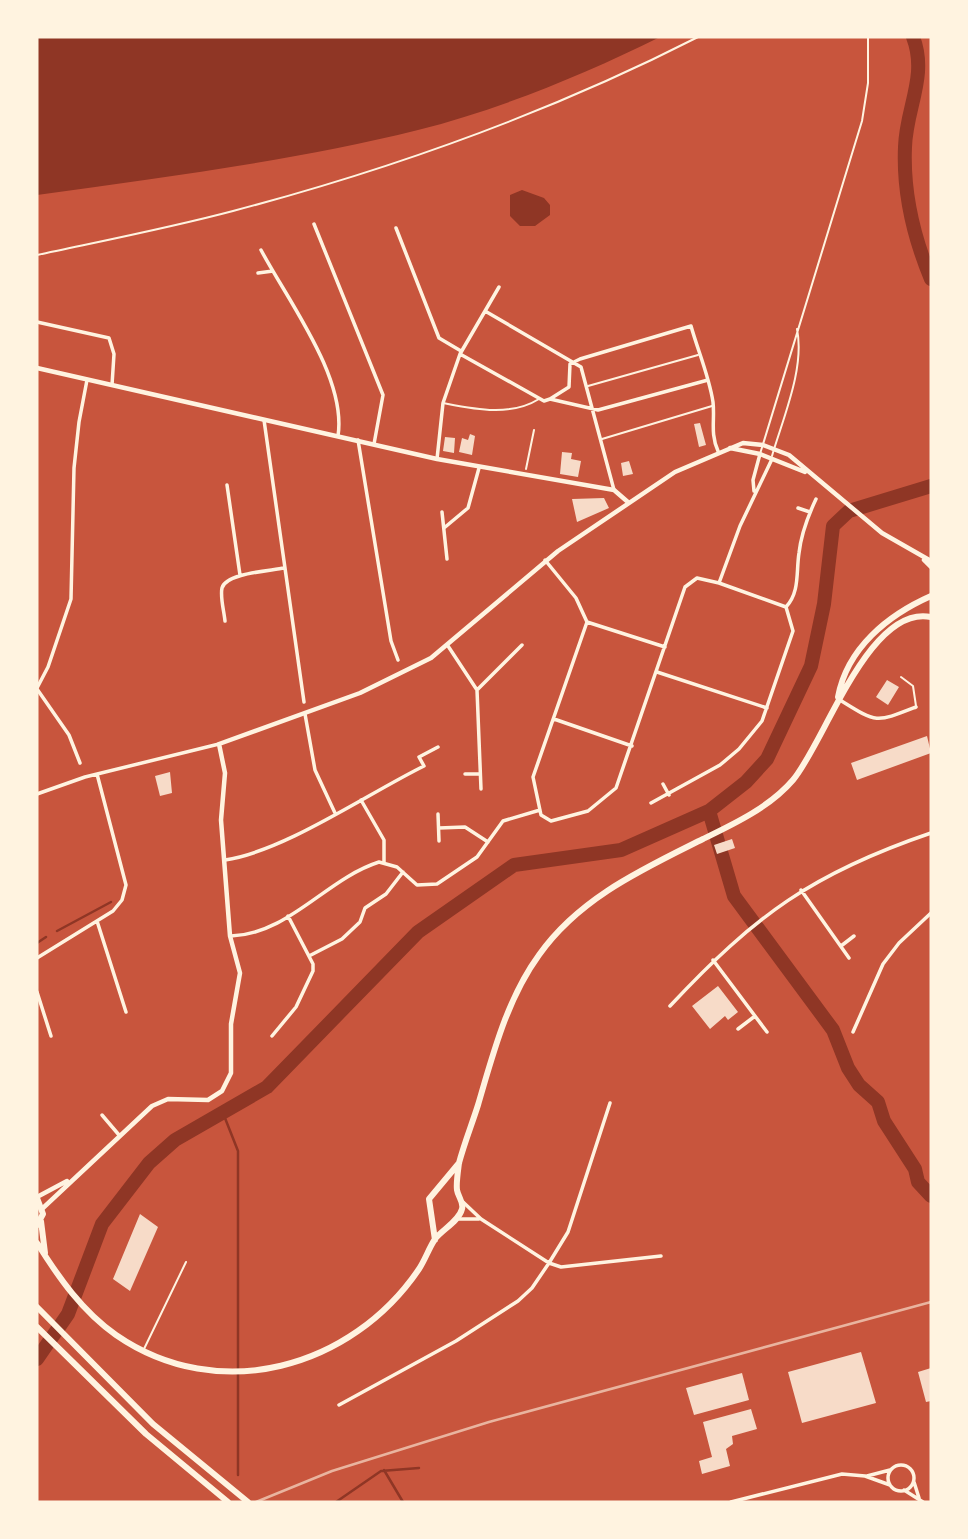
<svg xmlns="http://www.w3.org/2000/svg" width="968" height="1539" font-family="'Golos Text',sans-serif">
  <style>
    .water { fill: #8f3625 }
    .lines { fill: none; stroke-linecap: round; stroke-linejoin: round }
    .stream { stroke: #8f3625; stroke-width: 2.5 }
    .river { stroke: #8f3625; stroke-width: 14 }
    .building { fill: #f7dbc8 }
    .path { stroke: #fff3e0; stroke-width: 2 }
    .service { stroke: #fff3e0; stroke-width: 2 }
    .minor { stroke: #fff3e0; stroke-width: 3.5 }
    .tertiary { stroke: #fff3e0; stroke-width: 4.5 }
    .primary { stroke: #fff3e0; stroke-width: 6 }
    .trunk { stroke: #fff3e0; stroke-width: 6 }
    .rail { stroke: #e9b49f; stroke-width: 2.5 }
  </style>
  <rect width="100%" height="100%" fill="#c8553d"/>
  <path class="water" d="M37,37H660C583,75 501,109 418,130C294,161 164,177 37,195Z
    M522,190L544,198L550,205V215L535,226H520L510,216V195Z"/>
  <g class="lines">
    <path class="stream" d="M57,931L111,902
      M37,943L46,937
      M223,1113L238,1151V1475
      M384,1470L403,1502
      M336,1502L381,1471L419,1468"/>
    <path class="river" d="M913,37C928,76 906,108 905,147C903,192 914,238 931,279
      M709,811L734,896L833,1030L848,1068L859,1085L878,1102L884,1121L915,1169L918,1182L931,1196
      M37,1359L68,1314L102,1224L149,1163L175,1140L267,1087L418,932L514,865L621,850L709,811L746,782L767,759L811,666L824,604L833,526L849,511L931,486"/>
  </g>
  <path class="building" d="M700,423L706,445L699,447L694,424Z
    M470,434L475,436L472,455L459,452L462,438L468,440Z
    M445,437L455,438L454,453L443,451Z
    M562,452L572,453L571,459L581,461L578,477L560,474Z
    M629,461L633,474L623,476L621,463Z
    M604,498L609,508L577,522L572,499Z
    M887,680L899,687L888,705L876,697Z
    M927,736L931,753L857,780L851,763Z
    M170,772L172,793L160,796L155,776Z
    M732,839L735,848L717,854L714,845Z
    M718,986L738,1012L728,1020L725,1016L710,1029L692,1006Z
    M140,1214L158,1227L130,1291L113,1279Z
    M861,1352L876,1403L802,1423L788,1372Z
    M931,1368V1401L926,1402L918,1372Z
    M742,1373L749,1400L694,1415L686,1388Z
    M751,1409L757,1429L732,1436L733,1444L726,1449L730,1466L702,1474L699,1461L712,1457L703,1422Z"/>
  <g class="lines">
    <path class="path" d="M37,255C102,241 169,228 233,211C392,169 553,111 698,37
      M526,469L534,430"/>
    <path class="service" d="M588,386L698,355
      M443,403C474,409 510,417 539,399
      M602,439L712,406
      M760,454L862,121L868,83V37
      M772,456C783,418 805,368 797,329
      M901,677L913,686L916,706
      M144,1349L186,1262"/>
    <path class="minor" d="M314,224L383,395L374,444
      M396,228L439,338L461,351
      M261,250C288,301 347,378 338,436
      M258,273L273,271
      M485,311L581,367L614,490
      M37,322L109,338L114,354L112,385
      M460,354L544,401L550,399L598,410L708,380
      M550,399L569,387L570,364L580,359L691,326C698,351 709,376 713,402C715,420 710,433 718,451
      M264,420L304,702
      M358,440L391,641L398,660
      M437,459L443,403L460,354L499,287
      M227,485L240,575
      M754,491L753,480L760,454
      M798,508L810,512
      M442,512L447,559
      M444,528L468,508L479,468
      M545,560L576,598L587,622L533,777L541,815L551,821L588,811L616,788L685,587L697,578L719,583L740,526L772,459
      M719,583L786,607
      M225,621C224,611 220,597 222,588C226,573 270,571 284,568
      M587,622L665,647
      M448,646L477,690L481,789
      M657,672L767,708
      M37,688L48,667L71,599L74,468L79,422L87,380
      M37,689L69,735L80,763
      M477,690L522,645
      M840,700C877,723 875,723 916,707
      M305,714L315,770L335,813
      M554,719L632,746
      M465,774H480
      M663,784L669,795
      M37,794L85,777L219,744
      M361,800L384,840V862
      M651,803L720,765L739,749L762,721L793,631L786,607C800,592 796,572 799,553C801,535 808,516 816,499
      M438,814L439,841
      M439,828L465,827L488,842
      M225,860C285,851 367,794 424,766L419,757L438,747
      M801,890L849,958
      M97,921L126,1012
      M231,936C289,934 326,879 379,862L397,867L417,885L437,884L477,857L503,821L540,810
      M841,946L854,936
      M309,956L342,939L360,922L365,908L386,894L403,872
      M37,958L113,911L122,900L126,885L97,774
      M713,960L767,1032
      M37,992L51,1036
      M670,1006C755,915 813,873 931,833
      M738,1029L755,1016
      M853,1032L883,964L899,943L931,913
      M272,1036L296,1007L313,971V964L288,916
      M102,1115L119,1135
      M463,1202L481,1219L549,1263L568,1232L610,1103
      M459,1219H479
      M339,1405L456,1341L518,1301L532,1288L549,1263L561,1267L661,1256
      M888 1478a13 13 0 1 1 26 0a13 13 0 1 1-26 0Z
      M867,1476L890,1470
      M914,1482L919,1498
      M904,1490L923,1502
      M731,1502L842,1474L865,1476L890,1485"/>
    <path class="tertiary" d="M37,368L437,459L614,490L629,503
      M730,448L760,454L805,472
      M924,560L931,567
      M37,1197L67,1181
      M43,1208L152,1106L168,1099L208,1100L222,1091L231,1073V1024L240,973L230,936L221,820L225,773L219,744L360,693L431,658L558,551L675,472L743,443L763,445L789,455L882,533L931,561"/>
    <path class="primary" d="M838,697C847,648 888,615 931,596
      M37,1198L43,1214L37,1225
      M41,1221L45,1253
      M435,1240L429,1199L459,1163
      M37,1243C59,1278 82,1311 116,1335C219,1406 352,1368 419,1269C425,1260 429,1248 435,1239C442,1230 459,1221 462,1209C464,1202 458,1197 457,1190C456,1183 458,1171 459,1163C464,1144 472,1124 478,1105C493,1054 507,999 539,955C579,898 643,869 703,839C734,824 770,807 793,780C825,742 869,604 931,617"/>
    <path class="trunk" d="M37,1307L153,1424L248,1502
      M37,1327L146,1434L228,1502"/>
    <path class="rail" d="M256,1502L332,1471L489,1422L931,1302"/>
  </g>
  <rect width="968" height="1539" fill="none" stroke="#fff3e0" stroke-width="77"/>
</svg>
